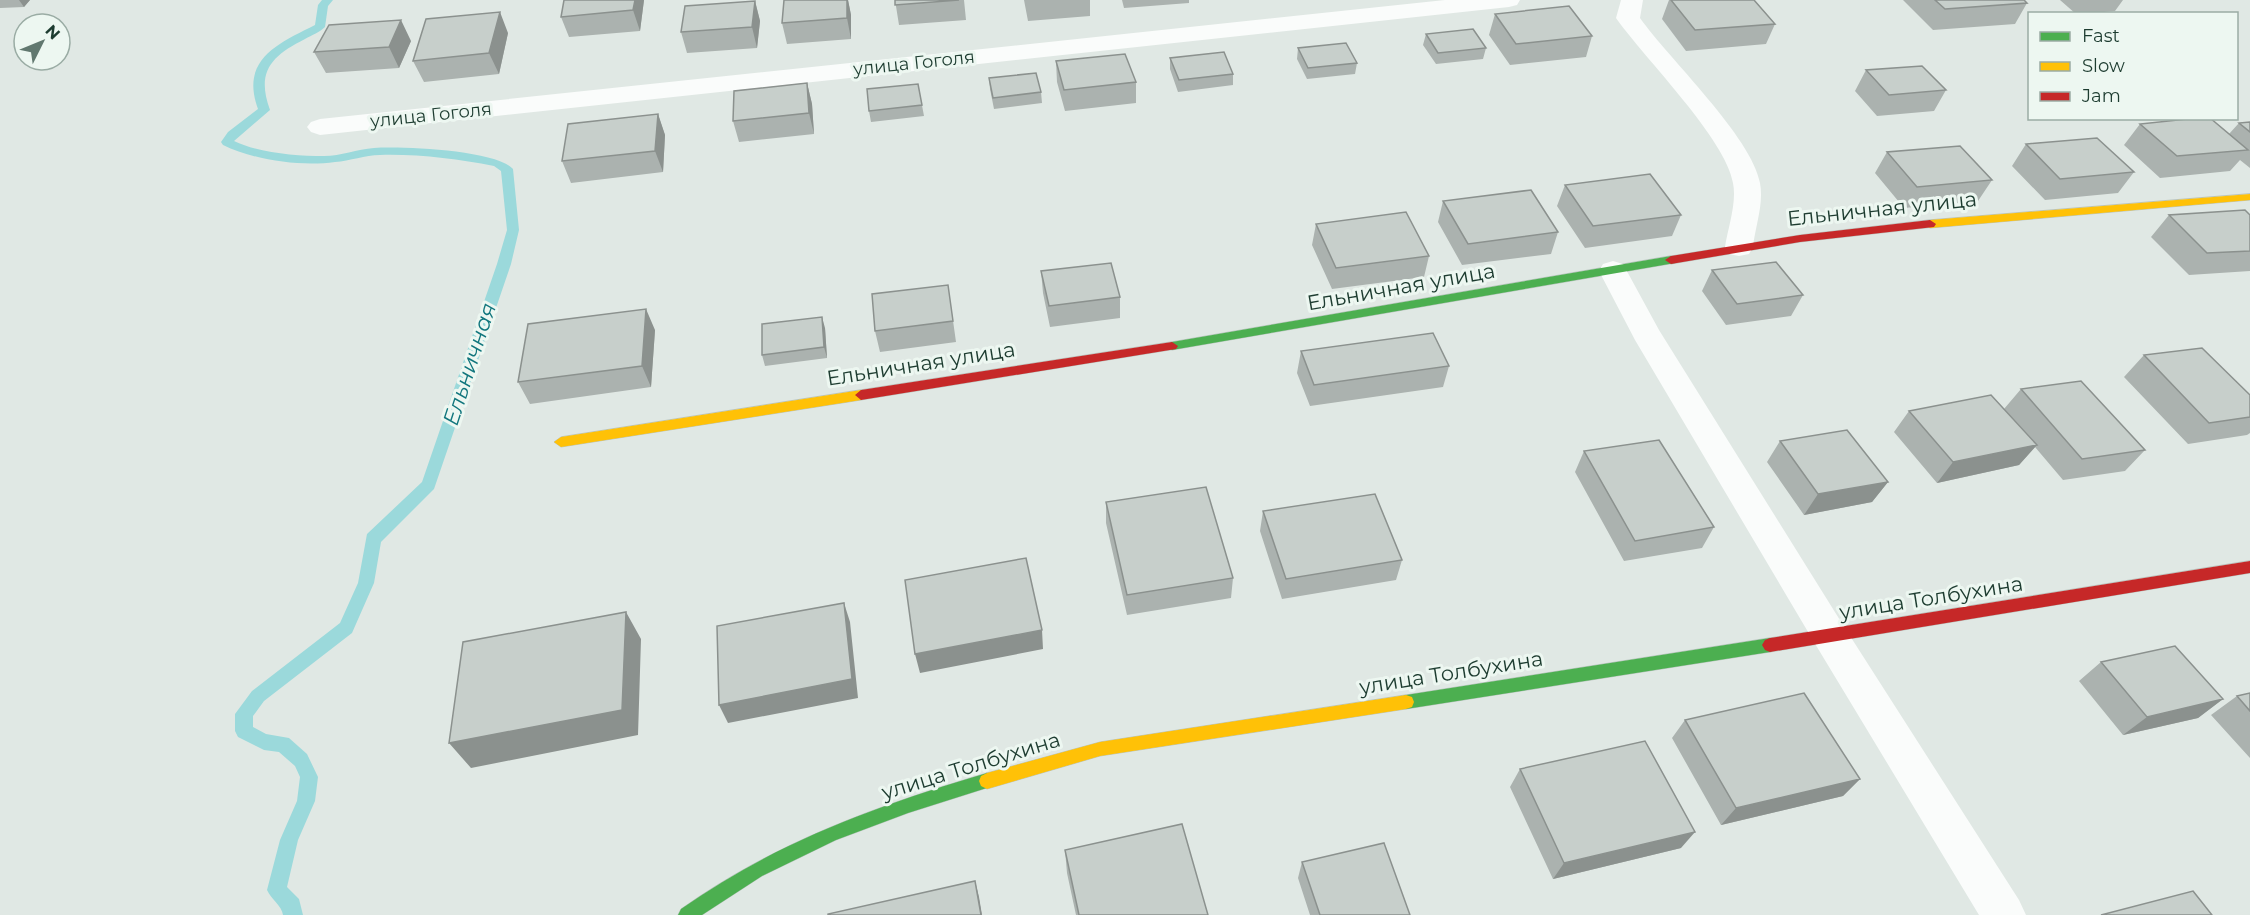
<svg xmlns="http://www.w3.org/2000/svg" width="2250" height="915" font-family="Montserrat,sans-serif">
  <style>
    .lines { fill: none; stroke-linecap: round; stroke-linejoin: round }
    .stream { fill: #9bd9db; fill-rule: evenodd }
    .fast-casing { stroke: #b9c5bf; stroke-width: 1 }
    .slow-casing { stroke: #b9c5bf; stroke-width: 1 }
    .jam-casing { stroke: #b9c5bf; stroke-width: 1 }
    .street { fill: #fafcfb; fill-rule: evenodd }
    .fast { fill: #4caf50; fill-rule: evenodd }
    .slow { fill: #ffc107; fill-rule: evenodd }
    .jam { fill: #c62828; fill-rule: evenodd }
    .wall { fill: #abb2af }
    .shaded-wall { fill: #8b918e }
    .building { fill: #c7cfcb; stroke: #8b918e; stroke-width: 1.5 }
    .labels { text-anchor: middle; stroke-width: 6; stroke-linejoin: round; paint-order: stroke }
    .far-street-label { font-size: 18px; fill: #1d3c30; stroke: #edf7f1 }
    .street-label { font-size: 21px; fill: #1d3c30; stroke: #edf7f1 }
    .water-label { font-size: 22px; font-style: italic; fill: #11767d; stroke: #edf7f1 }
  </style>
  <rect width="100%" height="100%" fill="#e0e8e4"/>
  <g class="lines">
    <path class="stream" d="M322,0H333L328,6L325,27C320,32 312,35 305,39C271,56 256,72 270,110L234,141C259,153 296,156 324,156C341,156 357,149 374,148C401,146 496,150 513,169L519,230L511,264L434,489L381,542L374,583L352,633L264,701L253,716V727L266,734L289,738L307,754L318,777L315,801L298,840L287,887L299,899L303,915H283C282,906 271,899 267,890L280,840L297,801L300,777L295,766L279,752L264,750L238,737L235,731V714L252,691L340,623L358,583L367,534L422,482L497,264L507,230L501,171L494,166C457,159 419,154 380,155C365,155 350,161 335,162C301,167 254,160 223,145L221,142L228,132L258,109C240,60 277,44 315,25L318,5Z"/>
    <defs>
      <path id="fast" d="M1671,256L1677,260L1675,263L1172,350L1166,346L1172,342Z
        M1770,638L1775,640L1778,645L1775,650L1770,652L1406,709L1400,707L1398,702L1400,697L1406,695Z
        M987,773L993,776L995,781L993,786L908,813L836,840L762,876L702,915H678L681,909C776,842 876,806 987,773Z"/>
      <path id="slow" d="M2250,194V200L1930,228L1924,224L1930,220Z
        M861,390L867,395L861,400L561,447L554,442L561,437Z
        M1406,695L1412,697L1414,702L1412,707L1406,709L1100,756L987,789L981,786L979,781L981,776L987,773L1100,742Z"/>
      <path id="jam" d="M1930,220L1936,224L1934,227L1800,242L1671,264L1665,260L1671,256L1800,235Z
        M1172,342L1178,346L1176,349L861,400L855,395L861,390Z
        M2250,561V573L1770,652L1765,650L1762,645L1765,640L1770,638Z"/>
    </defs>
    <use href="#fast" class="fast-casing"/>
    <use href="#slow" class="slow-casing"/>
    <use href="#jam" class="jam-casing"/>
    <path class="street" d="M1445,0H1520L1517,5L1509,7L320,135L311,132L307,127L311,122L320,119Z
      M1621,0H1643L1640,18C1669,59 1752,137 1760,183C1764,204 1755,227 1753,247L1749,254L1739,256L1729,254L1725,247C1728,227 1737,203 1733,183C1726,139 1645,59 1616,18Z
      M1613,261L1623,264L1659,330L1843,625L2019,900L2026,915H1979L1817,647L1635,340L1599,271L1603,264Z"/>
    <use href="#fast" class="fast"/>
    <use href="#slow" class="slow"/>
    <use href="#jam" class="jam"/>
  </g>
  <path class="wall" d="M0,0H30L24,7L0,8Z
    M644,0L640,31L569,37L561,17Z
    M784,0H848L851,15V39L787,44L782,23Z
    M895,0H964L966,20L899,25Z
    M1024,0H1090V16L1028,21Z
    M1122,0H1189V3L1124,8Z
    M1669,0H1754L1775,24L1766,44L1686,51L1662,19Z
    M1903,0H2024L2027,3L2015,24L1933,30Z
    M2060,0H2123L2115,11L2083,14H2076Z
    M755,1L760,21L757,48L687,53L681,32Z
    M1495,14L1592,36L1586,57L1510,65L1489,35Z
    M508,33L499,74L424,82L413,61Z
    M1426,34L1486,48L1483,59L1436,64L1423,45Z
    M411,41L399,68L326,73L314,52Z
    M1298,48L1357,63L1355,74L1307,79L1297,59Z
    M1170,58L1233,74V85L1178,92L1170,69Z
    M1056,61L1136,82V103L1065,111L1057,82Z
    M1866,70L1946,90L1934,111L1877,116L1855,91Z
    M989,78L1041,92L1042,103L994,109L990,89Z
    M807,83L812,104L814,134L739,142L733,121Z
    M918,84L924,116L871,122L869,111Z
    M658,114L665,135L663,172L571,183L562,161Z
    M2250,122V168L2240,160L2230,171L2160,178L2124,145L2140,124L2229,134L2239,123Z
    M2026,144L2134,172L2118,193L2045,200L2012,166Z
    M1887,152L1992,180L1978,201L1904,208L1875,173Z
    M1565,185L1681,215L1672,236L1585,248L1557,206Z
    M1443,201L1558,232L1551,254L1462,265L1438,222Z
    M2169,215H2250V271L2189,275L2151,237Z
    M1316,224L1429,256L1424,277L1332,289L1312,245Z
    M1712,270L1803,295L1791,316L1726,325L1702,291Z
    M1041,271L1120,297V318L1050,327L1043,293Z
    M948,285L956,342L880,352L875,331Z
    M825,328L827,358L765,366L762,355Z
    M655,330L651,387L530,404L518,382Z
    M1301,351L1449,366L1443,387L1310,406L1297,373Z
    M2144,355L2250,395V433L2247,435L2188,444L2124,377Z
    M2021,389L2145,450L2125,471L2063,480L2035,447L2019,465L1937,483L1894,432L1909,411L2004,409Z
    M1780,441L1888,482L1872,502L1804,515L1767,462Z
    M1584,451L1714,527L1702,548L1624,561L1575,472Z
    M1106,502L1233,578L1231,598L1127,615L1106,523Z
    M1263,511L1402,560L1396,580L1282,599L1260,531Z
    M2101,662L2223,699L2198,718L2123,735L2079,681Z
    M2250,693V758L2211,715L2237,696Z
    M1685,720L1860,779L1843,796L1721,825L1672,738Z
    M1520,769L1681,848L1553,879L1510,787Z
    M1065,850L1208,915H1076L1067,873Z
    M1302,862L1410,915H1310L1298,878Z"/>
  <path class="shaded-wall" d="M19,0H30L24,7Z
    M635,0H644L640,31L633,10Z
    M847,0H848L851,15V39L847,18Z
    M755,1L760,21L757,48L752,27Z
    M500,12L508,33L499,74L489,53Z
    M401,20L411,41L399,68L389,47Z
    M807,83L812,104L814,134L809,113Z
    M658,114L665,135L663,172L655,151Z
    M646,309L655,330L651,387L642,366Z
    M822,317L825,328L827,358L824,347Z
    M2037,445L2019,465L1937,483L1953,462Z
    M1888,482L1872,502L1804,515L1818,494Z
    M844,603L850,622L858,698L728,723L719,705Z
    M626,612L641,639L638,735L471,768L449,743Z
    M1042,630L1043,649L920,673L915,654Z
    M2223,699L2198,718L2123,735L2147,717Z
    M1860,779L1843,796L1721,825L1736,808Z
    M1695,832L1681,848L1553,879L1564,863Z
    M975,881L979,897L982,915H981Z"/>
  <path class="building" d="M564,0H635L633,10L561,17Z
    M784,0H847V18L782,23Z
    M895,0H959L895,5Z
    M1671,0H1754L1775,24L1695,30Z
    M1935,0H2024L2027,3L1945,9Z
    M755,1L752,27L681,32L685,6Z
    M1569,6L1592,36L1516,44L1495,14Z
    M500,12L489,53L413,61L426,19Z
    M401,20L389,47L314,52L329,25Z
    M1473,29L1486,48L1438,53L1426,34Z
    M1346,43L1357,63L1308,68L1298,48Z
    M1224,52L1233,74L1179,80L1170,58Z
    M1125,54L1136,82L1064,90L1056,61Z
    M1922,66L1946,90L1889,95L1866,70Z
    M1036,73L1041,92L993,98L989,78Z
    M807,83L809,113L733,121L734,91Z
    M918,84L922,105L869,111L867,89Z
    M658,114L655,151L562,161L568,124Z
    M2197,118H2210L2248,150L2177,156L2140,124Z
    M2250,122V132L2239,123Z
    M2097,138L2134,172L2060,179L2026,144Z
    M1960,146L1992,180L1917,187L1887,152Z
    M1650,174L1681,215L1593,226L1565,185Z
    M1531,190L1558,232L1468,244L1443,201Z
    M2245,210L2250,215V251L2207,253L2169,215Z
    M1406,212L1429,256L1336,268L1316,224Z
    M1776,262L1803,295L1737,304L1712,270Z
    M1111,263L1120,297L1049,306L1041,271Z
    M948,285L953,321L875,331L872,294Z
    M646,309L642,366L518,382L528,324Z
    M822,317L824,347L762,355V324Z
    M1433,333L1449,366L1314,385L1301,351Z
    M2202,348L2250,395V417L2209,423L2144,355Z
    M2081,381L2145,450L2082,459L2021,389Z
    M1991,395L2037,445L1953,462L1909,411Z
    M1847,430L1888,482L1818,494L1780,441Z
    M1659,440L1714,527L1635,541L1584,451Z
    M1206,487L1233,578L1127,595L1106,502Z
    M1375,494L1402,560L1286,579L1263,511Z
    M1026,558L1042,630L915,654L905,580Z
    M844,603L852,679L719,705L717,626Z
    M626,612L622,710L449,743L463,642Z
    M2175,646L2223,699L2147,717L2101,662Z
    M1804,693L1860,779L1736,808L1685,720Z
    M2250,693V711L2237,696Z
    M1645,741L1695,832L1564,863L1520,769Z
    M1182,824L1208,915H1079L1065,850Z
    M1384,843L1410,915H1320L1302,862Z
    M975,881L981,915H828V914Z
    M2193,891L2212,915H2101Z"/>
  <g class="labels">
    <g class="far-street-label">
      <text transform="translate(914 63) rotate(-6)" y="6">улица Гоголя</text>
      <text transform="translate(431 115) rotate(-6)" y="6">улица Гоголя</text>
    </g>
    <g class="street-label">
      <text transform="translate(1882 209) rotate(-6)" y="7">Ельничная улица</text>
      <text transform="translate(1401 287) rotate(-10)" y="7">Ельничная улица</text>
      <text transform="translate(921 364) rotate(-9)" y="7">Ельничная улица</text>
      <text transform="translate(1931 598) rotate(-9)" y="7">улица Толбухина</text>
      <text transform="translate(1451 673) rotate(-9)" y="7">улица Толбухина</text>
      <text transform="translate(971 766) rotate(-17)" y="7">улица Толбухина</text>
    </g>
    <g class="water-label">
      <text transform="translate(469 364) rotate(-72)" y="8">Ельничная</text>
    </g>
  </g>
  <rect x="2028" y="12" width="210" height="108" fill="#edf7f1" stroke="#9aaca4" stroke-width="1.5"/>
  <rect x="2040" y="32" width="30" height="9" fill="#4caf50" stroke="#9aaca4" stroke-width="1.5"/>
  <text x="2082" y="42" font-size="18" fill="#1d3c30">Fast</text>
  <rect x="2040" y="62" width="30" height="9" fill="#ffc107" stroke="#9aaca4" stroke-width="1.5"/>
  <text x="2082" y="72" font-size="18" fill="#1d3c30">Slow</text>
  <rect x="2040" y="92" width="30" height="9" fill="#c62828" stroke="#9aaca4" stroke-width="1.5"/>
  <text x="2082" y="102" font-size="18" fill="#1d3c30">Jam</text>
  <g transform="translate(42 42) rotate(47)"><circle r="28" fill="#edf7f1" stroke="#9aaca4" stroke-width="1.5"/>
  <path d="M0-4.5L10 22L0 15L-10 22Z" fill="#61786f"/>
  <text y="-9" font-size="16" font-weight="bold" text-anchor="middle" fill="#1d3c30">N</text>
  </g>
</svg>
